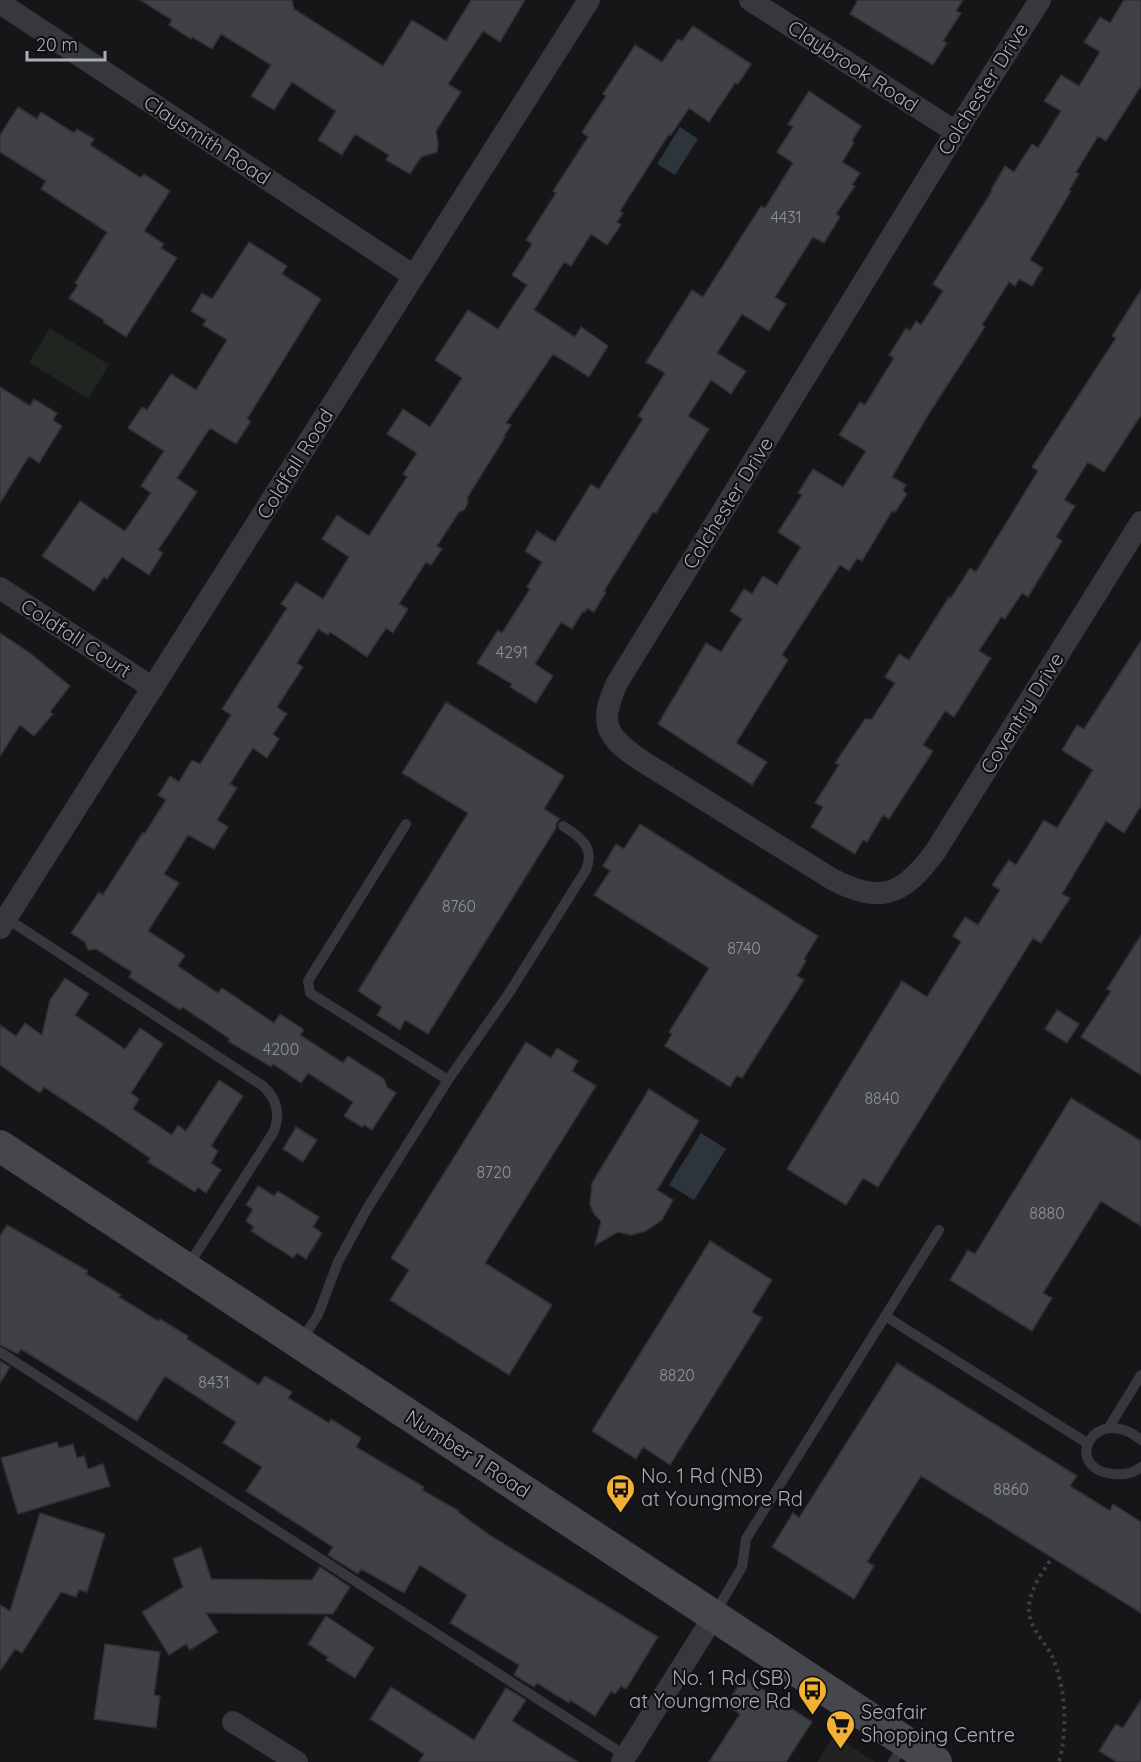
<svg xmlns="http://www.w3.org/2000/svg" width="1141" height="1762" font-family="Quicksand,sans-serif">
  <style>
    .built { fill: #222225 }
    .green { fill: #1e261f }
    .water { fill: #2c353c }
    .building { fill: #404145; stroke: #303034; stroke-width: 1.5 }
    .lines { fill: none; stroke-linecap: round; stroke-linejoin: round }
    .path { stroke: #3d3f44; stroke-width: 4; stroke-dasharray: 3 4.5; stroke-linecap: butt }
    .lane { stroke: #37383d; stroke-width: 10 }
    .street { stroke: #37383d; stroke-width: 22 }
    .secondary { stroke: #45474d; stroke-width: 32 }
    .labels { text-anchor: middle; stroke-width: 4.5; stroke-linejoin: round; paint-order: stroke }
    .number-label { font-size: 16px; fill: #8e929b }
    .street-label { font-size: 20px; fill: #a8adb8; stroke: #111113 }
    .poi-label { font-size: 20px; fill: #a8adb8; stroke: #111113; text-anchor: start }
  </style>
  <rect width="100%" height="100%" fill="#161618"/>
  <path class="built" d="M834,1735L875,1762H817Z"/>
  <path class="green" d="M50,328L109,365L88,399L29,362Z"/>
  <path class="water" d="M680,127L698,139L675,175L657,164Z
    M701,1133L726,1149L694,1200L669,1185Z"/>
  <path class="building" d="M140,0H292L294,9L383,66L412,20L446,41L471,0H525L500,42L483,31L448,84L461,92L436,131L438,144L437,152L421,157L410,174L386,160L389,155L355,134L342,155L318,140L336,111L292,82L274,110L251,96L271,65L221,34L212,49L192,37L191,39L169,25L172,20Z
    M858,0H963L956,11L961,13L943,41L947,43L933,65L850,14Z
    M1124,0H1141V86L1106,141L1098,136L1076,172L1079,174L1069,190L1071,191L1030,260L1043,268L1032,286L1019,279L1015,286L1009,282L982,325L985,327L928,415L892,477L906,485L903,491L907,494L895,512L892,511L862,561L857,558L849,571L840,565L782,655L788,660L736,743L767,762L752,785L658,724L706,643L721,652L742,619L730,611L744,589L752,594L763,576L777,585L801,547L778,532L802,495L798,493L813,469L843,487L866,451L839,435L860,402L865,405L894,358L889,355L906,328L910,331L916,321L921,325L943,291L933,284L992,191L991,190L1005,166L1014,172L1032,144L1038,148L1061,111L1044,101L1061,75L1079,86L1100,52L1084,42L1100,17L1110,23Z
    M693,26L751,64L738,84L735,83L709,122L689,108L671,135L669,134L620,211L623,213L617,222L621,225L607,245L591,234L571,266L564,262L534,310L575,337L581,327L608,346L589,377L553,354L506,423L511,425L504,436L505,437L467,498L468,503L464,510L459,512L437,546L442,549L431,565L426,562L399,604L408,609L393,633L386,628L367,657L330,632L328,635L318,629L297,663L303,667L277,707L287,714L273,734L279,739L267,758L253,748L230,784L237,788L217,820L228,827L214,849L188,835L164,874L179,883L148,931L185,955L178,966L218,993L222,988L274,1023L280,1014L304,1030L300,1035L343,1063L348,1056L384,1079L387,1087L396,1093L372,1130L364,1125L362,1127L344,1116L353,1102L308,1073L301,1083L273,1064L271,1067L228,1041L230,1039L182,1007L180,1010L129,977L132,972L96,949L88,950L85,942L71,933L99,892L103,895L143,832L145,833L166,800L158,795L170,776L179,782L192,760L200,764L231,715L222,709L287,608L281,604L296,582L323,599L349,557L322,539L337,515L369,536L407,477L403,474L417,453L387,434L403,409L430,427L462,378L435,360L468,310L498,329L527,285L512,275L532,244L526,240L556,193L553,191L588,137L582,132L606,96L603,94L635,45L662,62L678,39L682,41Z
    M809,91L861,126L852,141L854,143L842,162L860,173L852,185L855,186L836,214L840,217L824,243L813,237L775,297L786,304L769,331L742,314L717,353L746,371L731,394L711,380L688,416L709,429L656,513L653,512L604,591L606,592L594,612L587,608L585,612L583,611L572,629L561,622L535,664L553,676L536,703L510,687L512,684L477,663L498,630L502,633L530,589L527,587L542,562L525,551L537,531L555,542L591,484L599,489L643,419L638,416L665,373L646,362L692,290L703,297L761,206L765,208L793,163L777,152L793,127L788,124Z
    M18,107L37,119L41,112L74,133L77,129L94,139L90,145L141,178L144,174L170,191L144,231L164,244L161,248L177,258L126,337L103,322L104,320L69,298L78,285L75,283L107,232L41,189L46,181L0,152V135Z
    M249,242L287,266L282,274L321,299L247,419L251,421L236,444L210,428L177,478L197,492L158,550L163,553L149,575L122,557L107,579L104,577L94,591L42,556L80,501L125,531L151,493L141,486L164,451L128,428L142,407L147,410L171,374L196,390L227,340L203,325L206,320L191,311L202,293L212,299Z
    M1141,290V415L1104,472L1088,462L1064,500L1075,506L1056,537L1062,541L1028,597L1022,593L1005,619L1001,617L979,651L991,658L954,717L945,711L923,745L933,751L889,819L883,815L867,842L863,840L855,854L811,827L823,807L815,803L839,765L835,763L865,719H872L895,683L885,677L899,654L909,660L949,597L951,598L970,568L976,572L1038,471L1032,467L1116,338L1112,336Z
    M0,387L30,406L34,399L57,413L53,420L62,426L39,463L29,456L0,503Z
    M0,633L30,653L70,686L50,712L53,714L34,736L20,725L0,756Z
    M1141,641V806L1124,833L1106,821L1062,894L1070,898L1041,943L1033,938L878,1187L863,1178L846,1205L787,1169L902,981L927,997L961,942L953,936L965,917L978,925L1000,890L992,885L1009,860L1016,865L1044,820L1057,828L1093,770L1062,750L1077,725L1084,729Z
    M446,702L564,776L544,809L560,819L556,823V828L428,1034L405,1020L400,1030L377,1015L382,1007L358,991L468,813L402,773Z
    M640,824L818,936L804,959L806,961L797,976L804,980L742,1078L737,1075L730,1087L665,1046L672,1034L669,1032L709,968L594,895L610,871L603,866L616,844L624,849Z
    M1141,935V1075L1081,1037L1111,991L1107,989Z
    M65,978L89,994L75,1015L125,1049L140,1028L163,1044L131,1093L139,1099L133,1109L172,1135L178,1125L186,1131L219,1080L243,1096L211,1146L218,1151L211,1163L221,1170L206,1193L198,1187L195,1192L148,1162L150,1158L100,1124L44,1087L40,1093L0,1065V1025L16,1036L25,1023L42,1035L50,1000Z
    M1057,1010L1079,1024L1067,1043L1045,1029Z
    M526,1042L551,1058L557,1048L578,1061L572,1071L596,1086L485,1263L552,1305L509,1375L390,1300L409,1270L391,1258Z
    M649,1089L699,1121L657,1190L673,1200L662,1220L646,1231L631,1235L618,1232L595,1245L601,1221L594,1214L590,1204L592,1183Z
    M1071,1098L1141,1141V1226L1101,1201L1043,1293L1052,1298L1032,1331L950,1280L968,1250L975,1254Z
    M296,1127L317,1140L303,1162L283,1149Z
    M258,1186L274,1196L278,1191L319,1217L313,1227L322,1233L306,1259L297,1253L293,1258L251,1231L254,1227L246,1221L253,1209L246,1205Z
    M7,1225L88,1271L86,1274L121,1295L119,1297L158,1321L160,1319L188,1336L187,1339L259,1385L265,1376L292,1392L288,1398L329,1423L331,1419L361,1438L356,1447L424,1487L422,1490L459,1511L458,1512L491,1536L658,1637L626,1689L621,1686L615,1694L611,1691L595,1716L570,1700L569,1703L537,1683L534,1687L514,1675L519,1665L450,1623L467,1595L420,1565L404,1593L361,1569L358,1574L328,1555L333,1547L246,1491L262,1467L223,1443L236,1422L165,1376L137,1421L21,1349L18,1354L0,1345V1236Z
    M710,1241L772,1280L752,1312L762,1318L670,1465L643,1447L636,1459L592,1431Z
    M0,1361L10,1367L0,1383Z
    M897,1363L1077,1476L1070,1486L1110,1511L1113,1504L1141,1522V1613L921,1476L867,1562L874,1566L854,1599L772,1547L793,1513L799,1518Z
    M57,1442L59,1448L73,1444L77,1458L84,1456L88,1469L103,1464L110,1486L18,1514L1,1458Z
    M40,1513L105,1534L87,1592L79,1590L76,1597L61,1592L22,1653L15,1649L0,1671V1605L10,1611Z
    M201,1547L211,1579L312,1580L320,1567L350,1587L333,1614L206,1613L218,1632L190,1650L186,1644L169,1655L142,1612L183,1587L173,1559Z
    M326,1616L374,1648L355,1678L326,1660L328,1657L308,1644Z
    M105,1644L160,1652L154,1695L160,1696L156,1728L94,1719Z
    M744,1677L812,1722L786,1762H709L740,1714L726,1705Z
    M391,1687L474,1740L506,1688L526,1700L512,1721L578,1762H419L424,1754L370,1719Z
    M1141,1700V1762H1117L1099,1751L1116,1724L1123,1728Z"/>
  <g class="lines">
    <path class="path" d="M1058,1549C1047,1566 1031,1585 1029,1606C1027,1626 1044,1640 1052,1656C1066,1688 1068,1729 1059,1762"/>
    <path class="lane" d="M406,824L308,981L310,993L448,1080
      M6,918L263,1086C277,1099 281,1115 273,1133L188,1266
      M885,1316L1087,1443
      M301,1341L318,1315L338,1262L368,1207L448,1080L509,993L586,870C595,848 581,837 563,826
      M0,1352L626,1756
      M1109,1427L1141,1375
      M1141,1440C1094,1401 1060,1469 1114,1474C1124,1475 1134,1473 1141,1467
      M715,1613L742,1567L746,1539L939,1230
      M893,1762L904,1745"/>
    <path class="street" d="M750,0L956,132
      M1040,0L956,132L617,683C598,724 606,737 642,761L832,879C881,905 903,895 935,852L1141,522
      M0,3L414,276
      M0,588L153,688
      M0,928L589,0
      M233,1722L297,1762
      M622,1762L714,1616"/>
    <path class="secondary" d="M0,1146L936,1762"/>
  </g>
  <defs>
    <symbol id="bus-pin" viewBox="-11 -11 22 30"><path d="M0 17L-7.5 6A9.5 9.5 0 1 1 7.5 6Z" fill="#f2b134" stroke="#111113"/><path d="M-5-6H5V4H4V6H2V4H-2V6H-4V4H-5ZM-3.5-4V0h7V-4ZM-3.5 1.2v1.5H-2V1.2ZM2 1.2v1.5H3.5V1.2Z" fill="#111"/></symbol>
    <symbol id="supermarket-pin" viewBox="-11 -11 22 30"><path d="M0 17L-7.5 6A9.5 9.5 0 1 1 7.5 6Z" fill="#f2b134" stroke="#111113"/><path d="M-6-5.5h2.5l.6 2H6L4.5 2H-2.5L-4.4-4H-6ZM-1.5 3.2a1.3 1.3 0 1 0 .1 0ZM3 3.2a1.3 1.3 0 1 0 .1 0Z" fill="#111"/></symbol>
  </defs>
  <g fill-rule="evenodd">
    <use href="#bus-pin" x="604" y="1472" width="33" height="45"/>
    <use href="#bus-pin" x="796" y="1674" width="33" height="45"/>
    <use href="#supermarket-pin" x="824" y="1708" width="33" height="45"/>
  </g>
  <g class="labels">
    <g class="number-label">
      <text x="786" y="223">4431</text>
      <text x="512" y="658">4291</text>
      <text x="459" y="912">8760</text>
      <text x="744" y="954">8740</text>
      <text x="281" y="1055">4200</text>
      <text x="882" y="1104">8840</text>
      <text x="494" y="1178">8720</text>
      <text x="1047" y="1219">8880</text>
      <text x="677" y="1381">8820</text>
      <text x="214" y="1388">8431</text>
      <text x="1011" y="1495">8860</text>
    </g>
    <g class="street-label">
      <text transform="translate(853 66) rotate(33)" y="7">Claybrook Road</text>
      <text transform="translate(983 89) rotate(-58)" y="7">Colchester Drive</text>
      <text transform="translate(207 140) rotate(33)" y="7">Claysmith Road</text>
      <text transform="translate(295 464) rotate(-58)" y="7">Coldfall Road</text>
      <text transform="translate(728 503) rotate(-58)" y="7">Colchester Drive</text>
      <text transform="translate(76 638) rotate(33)" y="7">Coldfall Court</text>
      <text transform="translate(1022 713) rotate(-58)" y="7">Coventry Drive</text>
      <text transform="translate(468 1454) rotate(33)" y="7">Number 1 Road</text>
    </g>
    <g class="poi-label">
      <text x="641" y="1483">No. 1 Rd (NB)<tspan x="641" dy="23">at Youngmore Rd</tspan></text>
      <text x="791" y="1685" text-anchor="end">No. 1 Rd (SB)<tspan x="791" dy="23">at Youngmore Rd</tspan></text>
      <text x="861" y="1719">Seafair<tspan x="861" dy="23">Shopping Centre</tspan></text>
    </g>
  </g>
  <path d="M27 51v9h78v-9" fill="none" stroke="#a8adb8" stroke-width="3"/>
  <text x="36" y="51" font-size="18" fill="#a8adb8" stroke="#111113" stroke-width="4.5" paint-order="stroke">20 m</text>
</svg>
